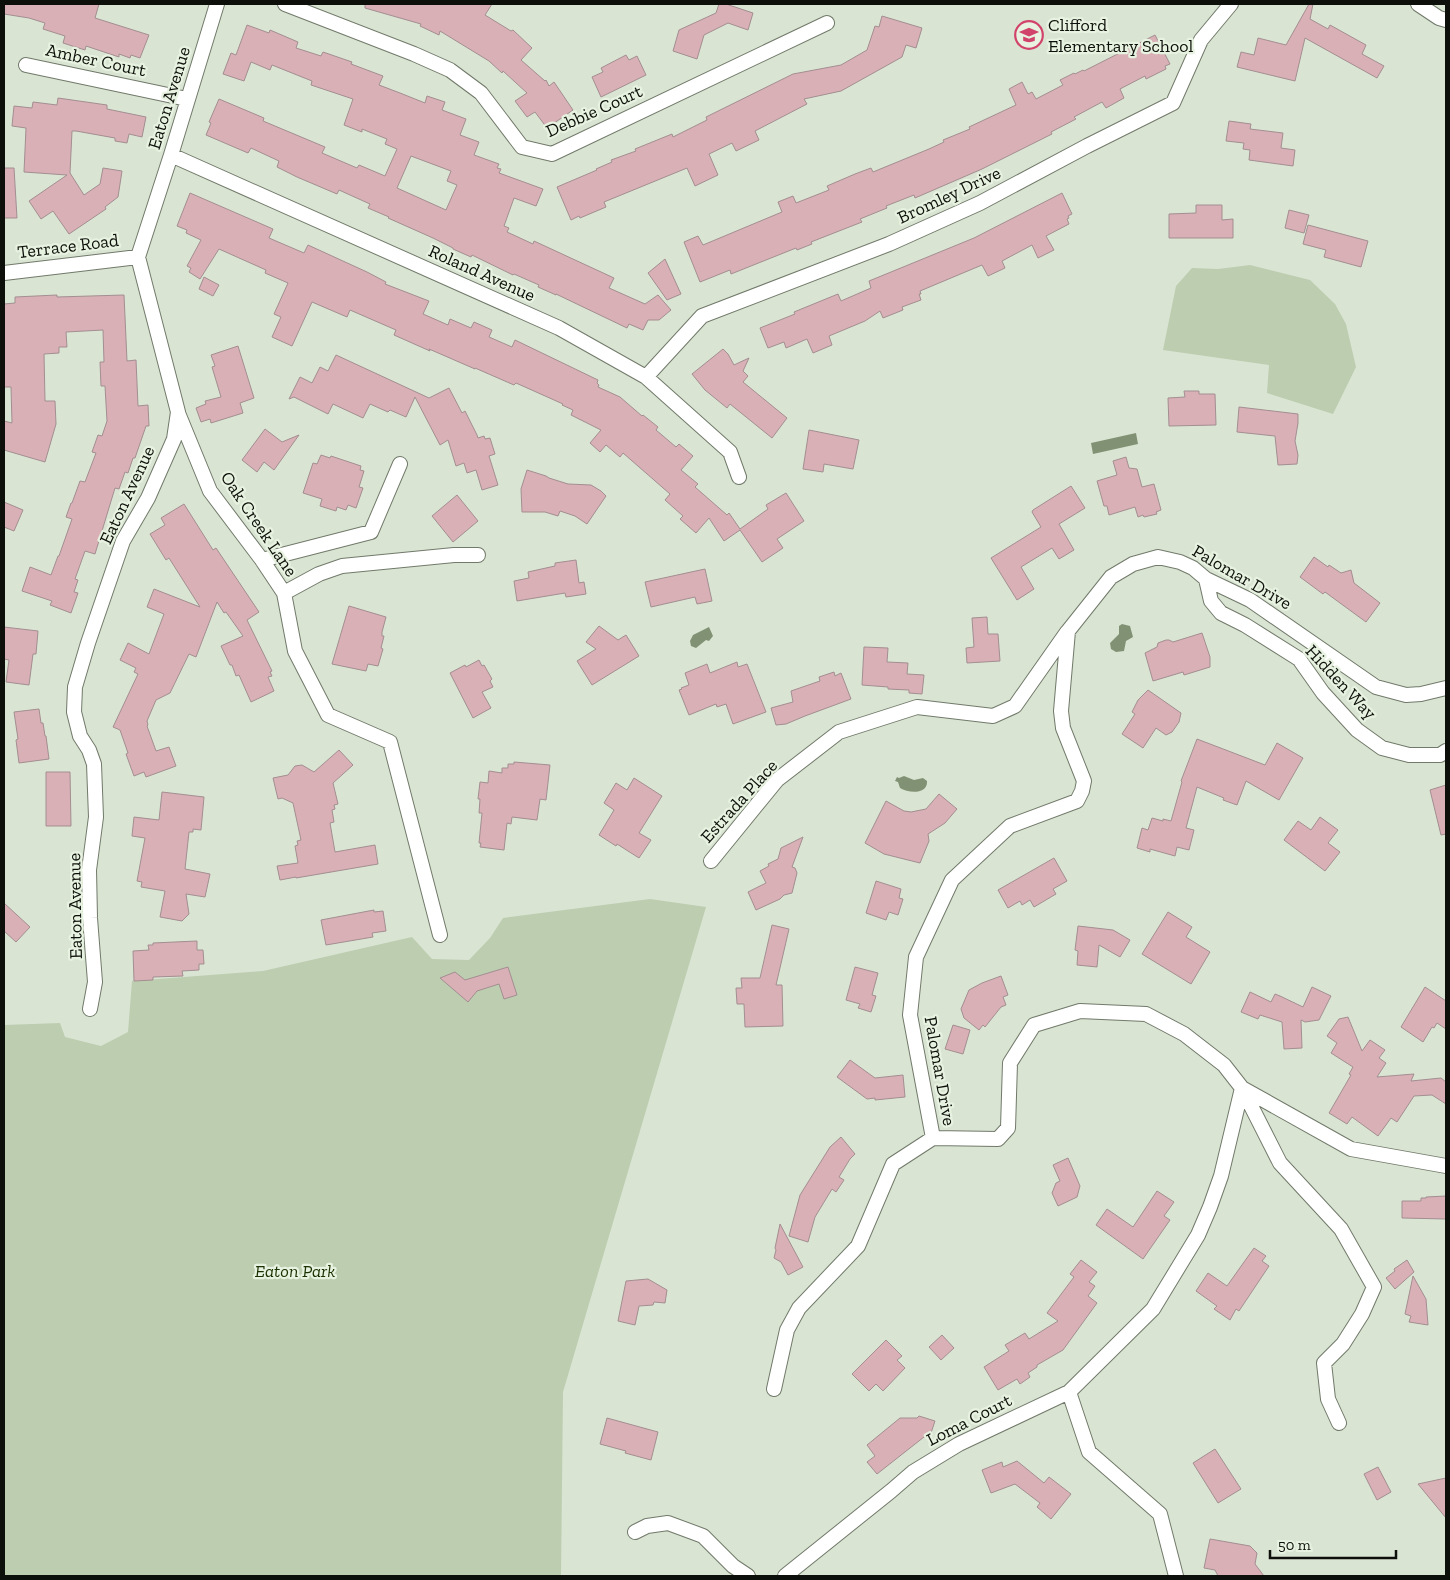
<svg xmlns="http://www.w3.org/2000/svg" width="1450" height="1580" font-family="'Zilla Slab',serif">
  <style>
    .green { fill: #bccdb0 }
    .water { fill: #819274 }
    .building { fill: #d8b0b6; stroke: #a38e91; fill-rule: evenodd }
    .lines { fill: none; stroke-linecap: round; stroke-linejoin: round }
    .minor-casing { stroke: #717a6a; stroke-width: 16 }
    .minor { stroke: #fff; stroke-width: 14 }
    .labels { text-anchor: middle; stroke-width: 4.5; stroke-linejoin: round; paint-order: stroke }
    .poi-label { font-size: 18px; fill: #0d100a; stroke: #e7f2e0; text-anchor: start }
    .street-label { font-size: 18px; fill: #0d100a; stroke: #e7f2e0 }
    .park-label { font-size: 18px; font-style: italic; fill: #1a3101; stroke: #e7f2e0 }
  </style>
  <rect width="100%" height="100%" fill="#dae4d3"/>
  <path class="green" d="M1250,265L1310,280L1335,304L1346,324L1356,367L1333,414L1267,393L1269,365L1163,350L1176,286L1192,268L1218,269Z
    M650,899L706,907L563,1392L561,1576H4V1025L60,1023L65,1037L101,1046L128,1032L132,981L263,971L412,937L432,959L469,960L490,938L503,918Z"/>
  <path class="water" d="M1136,433L1138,444L1093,454L1091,443Z
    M1122,624L1130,626L1133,637L1126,641L1124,651L1116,652L1111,649L1110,643L1119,634V626Z
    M709,627L713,636L709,641L706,640L696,648L691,646L690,641L693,635Z
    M904,776L914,780L923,778L927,781C928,795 908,793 900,788L898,782L895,781L897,777L899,778Z"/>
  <path class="building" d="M4,4H99L95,18L149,35L140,58L131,55L130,58L119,54V57L86,46L85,50L63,43L65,36L43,29L45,23L29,18L4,14Z
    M365,4H492L485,15L511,31L513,30L532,48L521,60L545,81L546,80L549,86L554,82L573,110L547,128L535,112L527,117L515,101L527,93L503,71L502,73L489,61L440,31L439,35L420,26L421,24L365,8Z
    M719,4H726L753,13L748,30L728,23L704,35L697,59L673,51L679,30L716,13Z
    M1309,4H1313L1310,19L1328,29L1330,25L1366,45L1362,54L1384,66L1377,78L1305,38L1295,81L1237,67L1241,52L1254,55L1258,38L1286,45Z
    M882,16L922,28L916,48L906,45L902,57L841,91L804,99L807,104L755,131L759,140L736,151L732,143L709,154L718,175L695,186L687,168L604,202L606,207L580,218L579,216L571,220L557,187L597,170L596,169L612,162L611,160L636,151L635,149L672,134L673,137L707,120L706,117L793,74L841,65L867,50L875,26L879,27Z
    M247,25L269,33L270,30L298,42L296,48L321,56L323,52L352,62L351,64L383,76L379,85L400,93L425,103L427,96L445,102L442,110L466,119L460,135L479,142L474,155L499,164L497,168L501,169L499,173L543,189L536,206L514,198L504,226L509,228L507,232L533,244L534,241L614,278L609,288L645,304L658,295L671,310L659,320H648L643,330L629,324L627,328L556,294V295L538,287L539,285L514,274L513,275L472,255L471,257L453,249V248L433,238L388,218L389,217L368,208L370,204L339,190L337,194L297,177L277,167L279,161L251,148L248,153L206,135L211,123L209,122L219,99L264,118L263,121L325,147L322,153L357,168L359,165L385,176L397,149L385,144L387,139L362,129V132L344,125L353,99L311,85L312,81L272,65L270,70L251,62L244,81L223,74L231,53L236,55ZM411,156L451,171L447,181L457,185L446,210L397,188Z
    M1155,35L1170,64L1165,66L1166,69L1146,79L1145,76L1120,89L1124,98L1106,108L1102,102L1074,117L1076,119L1051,132L1052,134L982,169L915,198L914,195L886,206L887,208L860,219L862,222L811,242L812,244L797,250L796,248L731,274L730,270L700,282L684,242L698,236L703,245L782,212L778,202L793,196L796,203L829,190L827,186L855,174L871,168L873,172L929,149L944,142L943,140L970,129L969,127L1016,105L1009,89L1022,82L1028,94L1032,92L1036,99L1063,85L1060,80L1074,73L1075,74L1083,70L1084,71Z
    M626,55L629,60L637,56L646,75L601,97L592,77L603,72L601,68Z
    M58,98L107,105V109L146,117L142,137L129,134L127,143L115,141V138L76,131H72L70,173L84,195L100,184L103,168L122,171L118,197L105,207L106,209L69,234L53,211L41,219L29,201L67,175L24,172L26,128L12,126L14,106L32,108L33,102L57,105Z
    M1229,121L1251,124L1250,129L1283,133L1281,148L1295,150L1293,166L1249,160L1250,150L1243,149L1244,143L1226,141Z
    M4,168H14L17,218H4Z
    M190,193L273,229L269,238L304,253L308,245L367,272L386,282L385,284L429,301L423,314L448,325L450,319L471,328L474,322L492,330L489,337L512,347L515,340L598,380L597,383L599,385L598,387L620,397L642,416L643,415L658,427L656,430L676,447L679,444L693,456L681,470L698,484L695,487L727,515L729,513L740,529L768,509L766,505L786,493L804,521L777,539L783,548L762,562L740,530L724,541L709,518L696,533L680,519L683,516L665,500L670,494L623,453L620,457L606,445L600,452L590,443L601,430L571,415L573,410L562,405L563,404L516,383L514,385L475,368V369L429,349L430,351L394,335L396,330L350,310L347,317L312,302L292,346L272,337L281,317L274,314L288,283L265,273L266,270L219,249L200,279L189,272L191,268L187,266L201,240L186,233L187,230L177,226Z
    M1062,193L1072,214L1068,216L1069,218L1067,219L1069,224L1046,236L1054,250L1038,258L1032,245L1002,261L1005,268L988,276L982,265L920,291L921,294H919L921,300L902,307L903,310L883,318L880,311L865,321L829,336L832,345L813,353L807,339L786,348L784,342L768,348L760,328L795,314L794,312L838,294L841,301L871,288L869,281L974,238Z
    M1196,205H1222V220L1233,219V238H1169V214L1196,213Z
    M1289,210L1309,215L1304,233L1285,228Z
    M1308,225L1368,241L1361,267L1324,257L1326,250L1303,244Z
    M665,259L681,294L667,300L648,273Z
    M204,277L219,285L213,296L199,289Z
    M57,295V297L124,295L127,361L136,360L138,406L148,405L149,426H146L135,458H133L128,473L125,472L119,489L115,488L95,554L85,551L75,579L78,580L74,592L78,593L71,613L50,605L52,601L22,591L30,567L51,575L58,556H59L72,519L66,517L71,503H72L80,481L85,482L96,453L92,452L98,435L102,436L107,421L105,386H101L100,362H104L103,330L66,332L67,347H59V353L44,354L45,401H55L56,424L45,462L4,450V421L12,423L11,387H4V304L15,303V297Z
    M238,346L254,398L240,403L243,413L211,423L210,419L201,422L196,408L206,404L205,401L221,397L212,367L215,366L211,355Z
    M723,349L728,354L734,365L749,358L743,371L748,376L743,382L787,418L772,438L730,404L727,408L705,390L692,374Z
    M336,355L429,398L449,388L462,413L465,411L477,435L478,438L484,436L485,439L490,438L495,454L489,456L498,485L482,490L476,470L467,473L464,463L456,466L448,440L440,445L415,397L406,417L390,410L388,412L370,404L363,418L333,404L328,414L294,397L289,399L300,377L312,383L320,367L328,371Z
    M1184,391H1199V394H1215L1216,425L1169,426L1168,398L1185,397Z
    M1239,407L1298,414V423L1295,441L1298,455L1297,464L1278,465L1275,436L1237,432Z
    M265,429L282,442L299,435L274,470L264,462L257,472L242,460Z
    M809,430L859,440L853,469L824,464L823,472L803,469Z
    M321,455L330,458L331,456L361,466L360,470L364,471L359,487L363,488L356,508L348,505L346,510L337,507L336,511L320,506L322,499L303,493L313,463L317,464Z
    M1126,457L1129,468L1137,469L1142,487L1154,484L1161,510L1156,512L1157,514L1144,517L1143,515L1138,517L1135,507L1109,515L1107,506H1104L1097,481L1117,475L1113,461Z
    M527,470L546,476L549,478L568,484L591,485L601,491L606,496L587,524L575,516L560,511L558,516L545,512H522L521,489Z
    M1071,486L1085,508L1059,524L1074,550L1059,559L1052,548L1021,567L1034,589L1017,600L991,558L1041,527L1032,512L1033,510Z
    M457,495L478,521L453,542L432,516Z
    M4,502L23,510L14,531L4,527Z
    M184,504L213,550L216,548L259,612L247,620L272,671L270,672L272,676L268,677L274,691L251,702L239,675L236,676L232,665H230L221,646L243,636L226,612L224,613L217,602L196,657L189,654L170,693L156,700L147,721L148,725L147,726L156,751L169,747L176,766L146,777L144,772L134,776L126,754L128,753L120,730L113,727L138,674L134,672L136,668L120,660L128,643L149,654L164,614L147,607L154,589L200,607L169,558L166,560L150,534L165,525L161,518Z
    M1314,557L1328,567L1329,565L1341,573L1351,570L1354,583L1380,603L1366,622L1325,592L1323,594L1300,577Z
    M576,560L579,583L584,582L586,594L566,597L565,593L517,601L514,581L529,578L528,572L555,566V563Z
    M705,569L712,601L697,604L695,597L651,607L645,582Z
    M349,606L386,617L382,632V636H384L381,648L383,649L378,666L368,664L366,671L332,664Z
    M987,617L988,634H998L1000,661L967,663L966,648L974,647L972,618Z
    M599,626L618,640L626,635L639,656L592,685L577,661L596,649L586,642Z
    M4,627L38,631L36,654H33L29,685L6,682L9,660L4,659Z
    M1202,633L1210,657V667L1184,675L1183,672L1153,681L1145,653L1157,647L1158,643L1166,640H1169L1173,642Z
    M864,647L888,648L887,662L908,663L907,674L924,675L922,694L909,693V690L888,689V687L862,685Z
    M479,660L482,666L484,665L492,679L490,681L493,687L482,692L491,708L473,718L450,673L465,665L466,667Z
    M737,662L738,667L747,664L766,712L733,724L726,704L717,707L716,704L689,715L679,690L682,689L681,688L689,685L685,673L707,664L710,673Z
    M834,672L835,676L841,673L851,699L805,716L786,724L776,725L771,708L793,702L791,691L820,681L819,677Z
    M1148,690L1181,713L1179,722L1172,732L1166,735L1156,728L1143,748L1122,734L1135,714L1132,712L1138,700Z
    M39,709L41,723H43L45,736H46L49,759L19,763L16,740L18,739L14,712Z
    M1197,739L1265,765L1277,743L1303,758L1279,800L1246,781L1237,805L1223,800L1224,798L1197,787L1186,828L1194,830L1189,850L1177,847L1175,856L1150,849V852L1137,848L1142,828L1148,830L1152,818L1163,821V819L1171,821L1182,782L1181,781Z
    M339,750L353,765L333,783L338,804L334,805L335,809L332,810L334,822L330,823L335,852L375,845L378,864L296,878V877L280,880L277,866L298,863L295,846L298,845L297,841L301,840L293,803L282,798L278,799L273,778L288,775L295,766L302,765L314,772Z
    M514,762L550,765L546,800L540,799L537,820L512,817L511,824L507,823L504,850L480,847L481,843H479L482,813H479L480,799H478L480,782L488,783L489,771L502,773V768H508V764H514Z
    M46,772H70L71,826H46Z
    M634,778L662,796L639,833L651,840L639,858L617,844L616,846L599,835L614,810L604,803L616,783L627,790Z
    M1446,785V834L1441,835L1430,790Z
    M162,792L204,797L201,830L193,829V832H189L185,869L210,874L205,897L186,894L189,914L182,921L160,917L165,891L141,887L142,882L137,881L145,838L132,836L134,817L159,820Z
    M939,794L957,809L945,823L928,834L929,841L920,863L884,854L865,843L886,801L904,811L911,812L926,809Z
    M1320,817L1338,830L1328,843L1340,852L1325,871L1284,840L1298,821L1311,830Z
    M803,837L792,867L795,868L797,873L792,893L784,895L780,899L756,910L748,892L766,883L760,871L769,866L768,864L778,859L781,848Z
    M1054,858L1067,881L1053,889L1056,894L1034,907L1030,900L1022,905L1020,901L1008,908L998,890Z
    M876,881L901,889L899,898L903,899L898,915L889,912L886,920L866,913Z
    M4,903L30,927L16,942L4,931Z
    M374,910V912L383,911L386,931L372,933L373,937L326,945L321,920Z
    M1168,912L1192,927L1186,937L1210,952L1191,984L1142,954Z
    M772,925L789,929L776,985H782L783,1026L745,1027L744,1004H737L736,988H742L741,978H760Z
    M1078,926L1113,930L1130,940L1120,957L1099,945L1097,967L1077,965L1078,951L1075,950Z
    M197,941V950H203L204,964H199V970L182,971L183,976L153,977V980L134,981L133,951L149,950L148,945H153V943Z
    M508,967L517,995L504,999L499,984L477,991L468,1002L440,978L455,972L465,980Z
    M855,967L878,973L872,995L876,996L871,1012L858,1008L860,1004L846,1000Z
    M1001,976L1008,995L1003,997L1006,1005L1001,1007L985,1027L983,1025L979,1030L964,1018L961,1009L969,990L982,983Z
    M1312,987L1331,996L1319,1020L1305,1022L1301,1020L1302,1048L1284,1049L1282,1022L1260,1015L1258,1019L1241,1012L1250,992L1271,1002L1275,994L1280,996L1303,1007Z
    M1425,987L1446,1001V1029L1437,1023L1434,1028L1432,1027L1423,1042L1401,1027Z
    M1348,1017L1362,1051L1370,1040L1385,1050L1379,1058L1386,1063L1377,1077L1414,1074L1411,1081L1441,1078L1446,1082V1104L1432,1095L1414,1096L1397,1122L1391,1118L1378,1136L1352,1117L1347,1124L1329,1113L1351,1075L1349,1074L1353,1067L1331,1053L1337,1043L1327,1036L1339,1019Z
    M953,1025L970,1030L963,1054L945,1049Z
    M850,1060L875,1078L903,1075L905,1097L875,1100V1098L867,1099L837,1077Z
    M841,1137L855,1154L850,1159L839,1177L844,1180L836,1192L832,1189L815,1217L808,1242L789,1236L800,1195L830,1147Z
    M1068,1158L1080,1186L1077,1197L1058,1206L1052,1193L1056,1183L1060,1181L1053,1165Z
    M1157,1191L1174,1202L1164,1216L1170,1220L1143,1259L1096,1225L1107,1209L1133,1227Z
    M1446,1196V1219L1402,1218V1201H1421V1198H1426V1197Z
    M780,1224L803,1267L788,1275L781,1262L774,1258L776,1250L775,1248Z
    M1254,1248L1266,1256L1262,1261L1269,1266L1239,1311L1236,1309L1230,1320L1214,1309L1217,1306L1196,1291L1208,1273L1227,1286Z
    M1081,1260L1097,1272L1089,1282L1095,1286L1088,1296L1097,1303L1063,1350L1037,1365V1367L1028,1373L1030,1377L1020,1384L1017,1379L998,1390L984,1367L1009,1351L1005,1345L1025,1333L1029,1339L1058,1321L1047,1313L1074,1277L1070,1274Z
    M1407,1260L1414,1272L1395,1289L1386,1278L1395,1271L1394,1269Z
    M1413,1276L1426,1299L1428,1325L1409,1322L1411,1316L1405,1314Z
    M648,1279L667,1290L665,1303L654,1302L653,1305L639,1306L635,1325L618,1321L626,1281Z
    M942,1335L954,1348L941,1360L929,1347Z
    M886,1340L902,1356L897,1360L905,1368L883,1391L876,1384L869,1391L852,1374Z
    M919,1416L935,1421L929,1439L924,1437L877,1474L867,1462L875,1456L867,1445L900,1418H917Z
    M607,1418L658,1432L651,1460L625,1453L626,1451L600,1444Z
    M1215,1449L1241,1489L1218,1503L1193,1463Z
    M1017,1461L1044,1483L1049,1477L1071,1494L1051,1519L1037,1507L1040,1503L1015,1484L991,1493L982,1470L1002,1462L1003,1467Z
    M1378,1467L1391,1492L1377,1500L1364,1474Z
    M1446,1478V1518L1418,1484Z
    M1210,1539L1250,1546L1257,1553L1255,1564L1264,1576H1218L1215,1570L1204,1568Z"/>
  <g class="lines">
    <defs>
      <path id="minor" d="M285,4L414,54L450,70L481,93L522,147L552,154L827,23
        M1418,4L1439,18L1446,20
        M26,65L187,99
        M171,155L559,328L646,377L730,452L739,477
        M4,273L138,257
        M646,377L702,316L889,244L980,203L1087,146L1173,103L1201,40L1231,4
        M178,413L210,491L262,560L284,593L295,651L328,715L390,742L440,935
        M262,560L371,532L400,464
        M1206,579L1211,601L1221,613L1245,625L1299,659L1323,693L1357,730L1382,748L1409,755H1440L1446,751
        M284,593L319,574L342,566L454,555H478
        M711,861L777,780L839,732L917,707L993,716L1015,706L1067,632
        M90,1009L95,982L90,918L89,870L96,817L94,764L89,750L80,736L74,712L75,687L88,643L123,541L148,498L174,439L178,412L138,257L171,155L217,4
        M1242,1088L1351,1149L1446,1166
        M933,1138L910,1015L916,957L952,880L1010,826L1077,801L1082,791L1084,781L1063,728L1061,711L1068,631L1111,577L1133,564L1158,557L1180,562L1193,568L1206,579L1250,600L1376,687L1406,695L1421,694L1446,688
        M933,1138L998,1139L1008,1128L1010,1063L1034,1025L1080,1011L1146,1014L1184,1034L1224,1065L1242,1088L1280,1163L1341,1229L1374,1287L1362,1314L1343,1344L1324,1363L1328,1399L1339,1423
        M774,1389L787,1330L799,1308L858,1246L893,1164L933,1138
        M635,1532L647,1526L668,1523L703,1536L733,1566L748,1576
        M785,1576L891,1491L913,1472L959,1444L1069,1392
        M1176,1576L1160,1514L1089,1452L1069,1392L1153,1309L1198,1235L1210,1207L1221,1176L1242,1088"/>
    </defs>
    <use href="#minor" class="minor-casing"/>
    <use href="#minor" class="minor"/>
  </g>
  <defs>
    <symbol id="school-ring" viewBox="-11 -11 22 22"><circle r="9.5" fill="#e7f2e0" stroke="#d2436b" stroke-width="1.5"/><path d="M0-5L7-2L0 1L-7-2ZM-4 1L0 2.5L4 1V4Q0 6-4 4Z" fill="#d2436b"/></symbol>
  </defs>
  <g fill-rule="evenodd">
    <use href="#school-ring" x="1013" y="19" width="32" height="32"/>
  </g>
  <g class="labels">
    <g class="poi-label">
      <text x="1048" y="31">Clifford<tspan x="1048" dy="21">Elementary School</tspan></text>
    </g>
    <g class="street-label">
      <text transform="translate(96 60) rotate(12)" y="6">Amber Court</text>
      <text transform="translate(169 98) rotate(-73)" y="6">Eaton Avenue</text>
      <text transform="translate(594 111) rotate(-24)" y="6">Debbie Court</text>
      <text transform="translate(949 195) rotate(-25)" y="6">Bromley Drive</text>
      <text transform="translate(68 246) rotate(-7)" y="6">Terrace Road</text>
      <text transform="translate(482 273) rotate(24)" y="6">Roland Avenue</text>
      <text transform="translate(127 495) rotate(-65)" y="6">Eaton Avenue</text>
      <text transform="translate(259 524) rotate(56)" y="6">Oak Creek Lane</text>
      <text transform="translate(1242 577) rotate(30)" y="6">Palomar Drive</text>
      <text transform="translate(1341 682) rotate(47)" y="6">Hidden Way</text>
      <text transform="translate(739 801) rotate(-48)" y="6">Estrada Place</text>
      <text transform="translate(75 906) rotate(-91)" y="6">Eaton Avenue</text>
      <text transform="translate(940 1071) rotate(80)" y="6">Palomar Drive</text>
      <text transform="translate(969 1420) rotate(-27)" y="6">Loma Court</text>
    </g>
    <g class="park-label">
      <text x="295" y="1277">Eaton Park</text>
    </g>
  </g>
  <rect width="1450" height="1580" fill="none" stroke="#0d100a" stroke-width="10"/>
  <path d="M1270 1550v8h126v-8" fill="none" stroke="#0d100a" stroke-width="2.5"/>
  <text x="1278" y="1550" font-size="15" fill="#0d100a" stroke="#e7f2e0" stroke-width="4" paint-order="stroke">50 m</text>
</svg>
